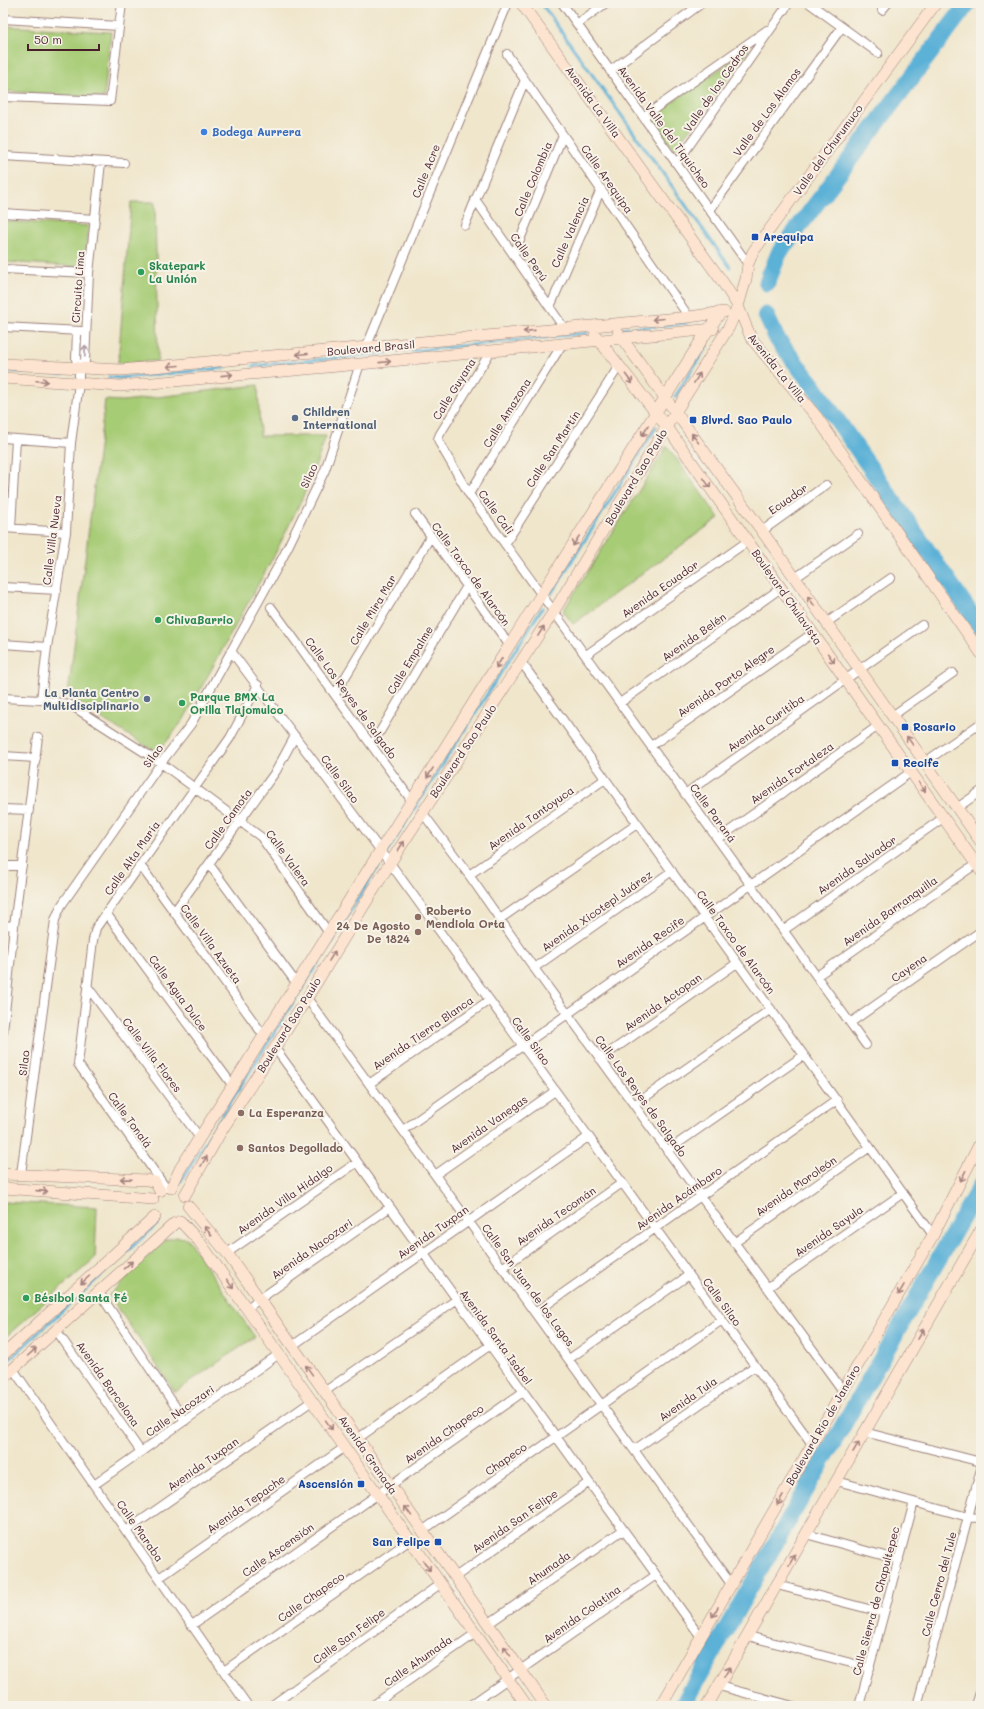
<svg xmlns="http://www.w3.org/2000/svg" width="984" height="1709" font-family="Mali,sans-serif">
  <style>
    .green { fill: #a7cc76; stroke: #787650 }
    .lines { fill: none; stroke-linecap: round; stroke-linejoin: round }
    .stream { stroke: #5bb1d7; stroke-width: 3 }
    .river { stroke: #5bb1d7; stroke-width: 17 }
    .street-casing { stroke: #9d827c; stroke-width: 10 }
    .secondary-casing { stroke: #9d827c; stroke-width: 12 }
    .street { stroke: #fff; stroke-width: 8 }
    .secondary { stroke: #fde4d0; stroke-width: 11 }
    .oneway { stroke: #a4827e }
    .oneway2 { stroke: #ae9aa0 }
    .shop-dot { fill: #3f7fe0; stroke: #f7f3e8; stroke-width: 1.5 }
    .transit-dot { fill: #1a4fb4; stroke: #f7f3e8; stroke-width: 1.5 }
    .leisure-dot { fill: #2e9e5b; stroke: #f7f3e8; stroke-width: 1.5 }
    .service-dot { fill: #5c6f8a; stroke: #f7f3e8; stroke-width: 1.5 }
    .education-dot { fill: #8d6e63; stroke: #f7f3e8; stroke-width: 1.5 }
    .labels { text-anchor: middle; stroke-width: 4; stroke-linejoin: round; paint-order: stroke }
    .street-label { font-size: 11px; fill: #4a1f2b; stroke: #f7f3e8 }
    .shop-label { font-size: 11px; font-weight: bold; fill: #366cbe; stroke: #f7f3e8; text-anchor: start }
    .transit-label { font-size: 11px; font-weight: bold; fill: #164399; stroke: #f7f3e8; text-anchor: start }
    .leisure-label { font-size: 11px; font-weight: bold; fill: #27864d; stroke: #f7f3e8; text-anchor: start }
    .service-label { font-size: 11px; font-weight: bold; fill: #4e5e75; stroke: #f7f3e8; text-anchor: start }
    .education-label { font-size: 11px; font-weight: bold; fill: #785e54; stroke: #f7f3e8; text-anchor: start }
  </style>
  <rect width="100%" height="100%" fill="#f7f3e8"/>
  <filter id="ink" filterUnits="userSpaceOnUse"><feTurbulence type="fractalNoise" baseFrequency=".025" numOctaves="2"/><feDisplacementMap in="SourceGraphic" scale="8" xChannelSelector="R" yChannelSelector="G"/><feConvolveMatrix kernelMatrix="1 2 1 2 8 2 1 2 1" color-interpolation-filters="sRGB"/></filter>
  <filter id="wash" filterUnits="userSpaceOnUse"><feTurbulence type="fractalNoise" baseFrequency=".012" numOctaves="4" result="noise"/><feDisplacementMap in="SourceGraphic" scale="16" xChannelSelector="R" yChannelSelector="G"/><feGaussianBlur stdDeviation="0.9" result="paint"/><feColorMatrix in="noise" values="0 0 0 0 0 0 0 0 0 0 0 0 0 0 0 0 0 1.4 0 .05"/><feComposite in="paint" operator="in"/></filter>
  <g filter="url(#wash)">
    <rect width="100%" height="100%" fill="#f0e6cc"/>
    <path class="green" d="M3,26L111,32L104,98L3,91Z
      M749,49L674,150L650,117Z
      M131,202H155L158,361L118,363Z
      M3,221L89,226L84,267L3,262Z
      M258,385L260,436H326L309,484L275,554L184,719L158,753L107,722L68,694L105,400L123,401Z
      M667,446L719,518L573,624L563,611Z
      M3,1202L97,1207L95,1258L3,1339Z
      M176,1237L187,1238L255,1337L175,1392L109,1295L165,1240Z"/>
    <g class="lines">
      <path class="stream" d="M541,3L730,267
        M762,272L779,253
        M622,329L687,323
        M412,351L587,333
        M253,366L387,353
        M3,370L63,374
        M109,377L119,378L225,368
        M675,397L706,347
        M551,594L656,427
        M387,852L542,608
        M181,1181L380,864
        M3,1365L157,1224"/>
      <path class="river" d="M767,283L779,253L968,3
        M766,315L777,339L815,388L981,628
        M682,1706L981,1185"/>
    </g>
  </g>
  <g filter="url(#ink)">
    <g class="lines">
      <defs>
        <path id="street" d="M562,3L748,264
          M809,3L878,53
          M882,10L888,3
          M3,19L119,26
          M577,24L606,3
          M507,54L689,317
          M610,71L702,3
          M3,97L110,101L122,3
          M643,117L767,30
          M3,156L124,163
          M677,163L789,3
          M475,199L564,328
          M710,210L842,27
          M3,213L95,219
          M465,225L525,80
          M514,254L563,135
          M3,269L89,273
          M550,307L601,189
          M3,327L81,331
          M366,348L508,3
          M491,351L440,434L438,439L440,444L469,494L866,1045
          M79,369L85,361L89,273L101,162
          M3,438L71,443
          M469,494L563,343
          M415,514L510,646
          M3,528L66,532
          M11,528L16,439
          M762,531L826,485
          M505,544L619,366
          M795,578L858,534
          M3,587L57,590
          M271,607L412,801
          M826,623L891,578
          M3,644L47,647
          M231,651L390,863L812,1444
          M586,655L748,541
          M522,663L933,1235
          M335,694L431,536
          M3,698L41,700L69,704L161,763L261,837L329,933
          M41,700L47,647L66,532L71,443L79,383V369L76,359L77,331
          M620,703L781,588
          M892,716L953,673
          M372,745L467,586
          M651,746L813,633
          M3,756L36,758
          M925,762L981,723
          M685,794L922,625
          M957,808L981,791
          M3,809L29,810
          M422,812L469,875L534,968L843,1391
          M718,839L878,726
          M209,864L297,984
          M140,865L264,1036
          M3,866H22
          M469,875L605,779
          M174,912L276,771L295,736
          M106,913L233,1086
          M500,919L637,824
          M3,925L14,926
          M784,930L943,818
          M534,968L672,871
          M817,976L976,864
          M87,986L200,1138
          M307,998L731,1584
          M850,1023L981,931
          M3,1032L14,926L38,737
          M275,1048L701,1637
          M600,1059L737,963
          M369,1084L488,1001
          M634,1105L771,1009
          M403,1130L911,772
          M667,1151L804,1055
          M21,1174L55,920L61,906L161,763L191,724L283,557L325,470L360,364
          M435,1175L555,1091
          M166,1188L78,1064L93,940L96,928L230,738L258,685
          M734,1243L870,1147
          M227,1253L356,1163
          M502,1268L622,1183
          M767,1288L903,1193
          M98,1291L185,1421
          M247,1308L389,1208
          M535,1313L837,1100
          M56,1330L141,1452
          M292,1346L588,1137
          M569,1359L689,1275
          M13,1369L248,1706
          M324,1392L456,1300
          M864,1432L981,1462
          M357,1439L489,1346
          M634,1450L755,1366
          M837,1481L968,1517L981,1518
          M94,1485L279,1354
          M126,1531L312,1401
          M422,1531L722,1320
          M806,1534L899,1560
          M455,1577L588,1483
          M159,1578L345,1447
          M777,1585L884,1613
          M488,1624L623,1530
          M192,1625L523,1392
          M748,1636L870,1668
          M224,1671L410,1540
          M719,1686L793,1706
          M271,1706L440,1584
          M372,1706L476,1633
          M469,1706L656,1575
          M859,1706L914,1502
          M917,1706L981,1469
          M976,1706L981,1689"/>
        <path id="secondary" d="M521,3L724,284L738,306L751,338L816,416L981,653
          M618,333L762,531L981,842
          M595,335L667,427L981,871
          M3,364L121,370L689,317L724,312
          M3,378L120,386L360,364L713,329
          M3,1174L147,1180L155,1182L160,1191
          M3,1188L153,1199
          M171,1188L180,1169L702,339L720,313
          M185,1195L220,1133L307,998L390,863L554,611L676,411L729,327L738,306L746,279L748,264L753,252L936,3
          M188,1206L227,1253L546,1706
          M180,1221L199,1241L527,1706
          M3,1355L155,1217
          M3,1378L175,1223
          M661,1706L933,1235L981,1141
          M707,1706L981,1230"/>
      </defs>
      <use href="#street" class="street-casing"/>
      <use href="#secondary" class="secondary-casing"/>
      <use href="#street" class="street"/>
      <use href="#secondary" class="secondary"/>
    </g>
    <defs><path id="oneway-shaft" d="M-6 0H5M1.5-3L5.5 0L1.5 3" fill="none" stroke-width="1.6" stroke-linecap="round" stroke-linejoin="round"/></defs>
    <g class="oneway">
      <use href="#oneway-shaft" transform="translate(658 319) rotate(175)"/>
      <use href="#oneway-shaft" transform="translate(529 331) rotate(174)"/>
      <use href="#oneway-shaft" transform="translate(302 354) rotate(175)"/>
      <use href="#oneway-shaft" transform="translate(385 362) rotate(-6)"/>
      <use href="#oneway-shaft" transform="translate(173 366) rotate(175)"/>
      <use href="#oneway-shaft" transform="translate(227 375) rotate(-6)"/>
      <use href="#oneway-shaft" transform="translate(697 378) rotate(-58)"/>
      <use href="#oneway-shaft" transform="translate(629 379) rotate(53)"/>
      <use href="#oneway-shaft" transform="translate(42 381) rotate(3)"/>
      <use href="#oneway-shaft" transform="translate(645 431) rotate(122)"/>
      <use href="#oneway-shaft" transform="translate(695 438) rotate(-126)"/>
      <use href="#oneway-shaft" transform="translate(707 483) rotate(55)"/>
      <use href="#oneway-shaft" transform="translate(576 541) rotate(122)"/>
      <use href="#oneway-shaft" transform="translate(811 601) rotate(-125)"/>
      <use href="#oneway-shaft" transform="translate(541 631) rotate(-58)"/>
      <use href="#oneway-shaft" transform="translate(831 658) rotate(55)"/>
      <use href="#oneway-shaft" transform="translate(499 663) rotate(122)"/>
      <use href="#oneway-shaft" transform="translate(910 741) rotate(-125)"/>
      <use href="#oneway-shaft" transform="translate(430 773) rotate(122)"/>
      <use href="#oneway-shaft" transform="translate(922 787) rotate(55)"/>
      <use href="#oneway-shaft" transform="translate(401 846) rotate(-57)"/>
      <use href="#oneway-shaft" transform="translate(332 956) rotate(-58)"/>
      <use href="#oneway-shaft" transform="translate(204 1161) rotate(-60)"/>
      <use href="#oneway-shaft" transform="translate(963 1176) rotate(117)"/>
      <use href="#oneway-shaft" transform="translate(126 1179) rotate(-178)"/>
      <use href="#oneway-shaft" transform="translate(42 1191) rotate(4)"/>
      <use href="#oneway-shaft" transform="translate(208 1231) rotate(-129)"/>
      <use href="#oneway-shaft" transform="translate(128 1265) rotate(-41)"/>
      <use href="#oneway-shaft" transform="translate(85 1280) rotate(138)"/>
      <use href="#oneway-shaft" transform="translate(230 1284) rotate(55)"/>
      <use href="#oneway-shaft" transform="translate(901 1290) rotate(120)"/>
      <use href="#oneway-shaft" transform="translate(921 1334) rotate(-60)"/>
      <use href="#oneway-shaft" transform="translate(32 1352) rotate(-42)"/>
      <use href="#oneway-shaft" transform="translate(309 1370) rotate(-125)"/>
      <use href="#oneway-shaft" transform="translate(329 1425) rotate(55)"/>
      <use href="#oneway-shaft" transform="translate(856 1447) rotate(-60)"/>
      <use href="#oneway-shaft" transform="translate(780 1500) rotate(120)"/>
      <use href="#oneway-shaft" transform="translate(408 1511) rotate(-125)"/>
      <use href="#oneway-shaft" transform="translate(792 1560) rotate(-60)"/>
      <use href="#oneway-shaft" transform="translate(427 1566) rotate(56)"/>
      <use href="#oneway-shaft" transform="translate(715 1612) rotate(120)"/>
      <use href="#oneway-shaft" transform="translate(507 1651) rotate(-125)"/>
      <use href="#oneway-shaft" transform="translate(727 1672) rotate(-60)"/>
    </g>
    <use class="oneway2" href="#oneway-shaft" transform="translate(85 351) rotate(-88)"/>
  </g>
  <circle class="shop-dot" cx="204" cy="132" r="4"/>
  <g class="transit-dot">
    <rect x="751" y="233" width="8" height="8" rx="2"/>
    <rect x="689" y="416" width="8" height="8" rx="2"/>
    <rect x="901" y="723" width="8" height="8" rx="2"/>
    <rect x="891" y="759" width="8" height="8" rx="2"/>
    <rect x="357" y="1480" width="8" height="8" rx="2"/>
    <rect x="434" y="1538" width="8" height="8" rx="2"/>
  </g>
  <g class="leisure-dot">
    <circle cx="141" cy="272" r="4"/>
    <circle cx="158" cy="620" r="4"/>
    <circle cx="182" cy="703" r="4"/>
    <circle cx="26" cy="1298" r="4"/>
  </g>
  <g class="service-dot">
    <circle cx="295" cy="418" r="4"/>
    <circle cx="147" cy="699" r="4"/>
  </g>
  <g class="education-dot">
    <circle cx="418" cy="917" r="4"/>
    <circle cx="418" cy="932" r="4"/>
    <circle cx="241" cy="1113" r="4"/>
    <circle cx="240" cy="1148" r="4"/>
  </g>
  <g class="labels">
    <g class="street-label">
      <text transform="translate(716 88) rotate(-55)" y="4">Valle de los Cedros</text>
      <text transform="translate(593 102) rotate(54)" y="4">Avenida La Villa</text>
      <text transform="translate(767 112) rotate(-54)" y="4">Valle de Los Álamos</text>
      <text transform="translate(664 127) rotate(54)" y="4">Avenida Valle del Tiquicheo</text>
      <text transform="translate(828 150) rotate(-54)" y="4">Valle del Churumuco</text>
      <text transform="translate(426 171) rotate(-68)" y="4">Calle Acre</text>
      <text transform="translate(533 179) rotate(-67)" y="4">Calle Colombia</text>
      <text transform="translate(607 179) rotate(55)" y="4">Calle Arequipa</text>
      <text transform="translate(570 232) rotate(-66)" y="4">Calle Valencia</text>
      <text transform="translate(529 257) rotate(55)" y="4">Calle Perú</text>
      <text transform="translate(78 287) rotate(-86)" y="4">Circuito Lima</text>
      <text transform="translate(371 348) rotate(-5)" y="4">Boulevard Brasil</text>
      <text transform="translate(777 368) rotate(51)" y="4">Avenida La Villa</text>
      <text transform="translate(454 389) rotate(-58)" y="4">Calle Guyana</text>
      <text transform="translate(507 413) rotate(-58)" y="4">Calle Amazona</text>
      <text transform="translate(553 449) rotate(-57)" y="4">Calle San Martín</text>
      <text transform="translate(309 476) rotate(-65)" y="4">Silao</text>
      <text transform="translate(636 477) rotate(-59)" y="4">Boulevard Sao Paulo</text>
      <text transform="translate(788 499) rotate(-35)" y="4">Ecuador</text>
      <text transform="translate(496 512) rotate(54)" y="4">Calle Cali</text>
      <text transform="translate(52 540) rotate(-83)" y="4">Calle Villa Nueva</text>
      <text transform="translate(471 574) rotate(54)" y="4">Calle Taxco de Alarcón</text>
      <text transform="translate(660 589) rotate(-35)" y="4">Avenida Ecuador</text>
      <text transform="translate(787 597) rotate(55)" y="4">Boulevard Chulavista</text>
      <text transform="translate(373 610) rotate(-59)" y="4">Calle Mira Mar</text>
      <text transform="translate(694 637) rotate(-35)" y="4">Avenida Belén</text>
      <text transform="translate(410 660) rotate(-59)" y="4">Calle Empalme</text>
      <text transform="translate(726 681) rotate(-35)" y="4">Avenida Porto Alegre</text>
      <text transform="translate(351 698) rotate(54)" y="4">Calle Los Reyes de Salgado</text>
      <text transform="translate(766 723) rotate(-35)" y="4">Avenida Curitiba</text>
      <text transform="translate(463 751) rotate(-56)" y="4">Boulevard Sao Paulo</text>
      <text transform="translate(153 756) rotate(-54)" y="4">Silao</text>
      <text transform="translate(792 773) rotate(-35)" y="4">Avenida Fortaleza</text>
      <text transform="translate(340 779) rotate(54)" y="4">Calle Silao</text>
      <text transform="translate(713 813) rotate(54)" y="4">Calle Paraná</text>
      <text transform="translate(531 818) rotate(-35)" y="4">Avenida Tantoyuca</text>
      <text transform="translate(228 819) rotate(-54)" y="4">Calle Camota</text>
      <text transform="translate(132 858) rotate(-55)" y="4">Calle Alta María</text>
      <text transform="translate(288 858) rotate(54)" y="4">Calle Valera</text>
      <text transform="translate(857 865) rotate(-35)" y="4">Avenida Salvador</text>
      <text transform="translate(597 911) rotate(-35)" y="4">Avenida Xicotepl Juárez</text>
      <text transform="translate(890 911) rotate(-35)" y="4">Avenida Barranquilla</text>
      <text transform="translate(650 942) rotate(-35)" y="4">Avenida Recife</text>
      <text transform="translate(736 942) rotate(54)" y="4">Calle Taxco de Alarcón</text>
      <text transform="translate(211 944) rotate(54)" y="4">Calle Villa Azueta</text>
      <text transform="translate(909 968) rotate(-35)" y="4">Cayena</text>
      <text transform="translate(178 993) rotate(54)" y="4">Calle Agua Dulce</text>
      <text transform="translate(663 1002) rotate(-35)" y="4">Avenida Actopan</text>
      <text transform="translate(289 1025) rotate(-58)" y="4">Boulevard Sao Paulo</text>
      <text transform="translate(423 1033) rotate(-35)" y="4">Avenida Tierra Blanca</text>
      <text transform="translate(531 1041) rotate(54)" y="4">Calle Silao</text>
      <text transform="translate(152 1055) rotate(53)" y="4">Calle Villa Flores</text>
      <text transform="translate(24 1063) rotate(-83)" y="4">Silao</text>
      <text transform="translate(641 1096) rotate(54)" y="4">Calle Los Reyes de Salgado</text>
      <text transform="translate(130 1120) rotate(54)" y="4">Calle Tonalá</text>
      <text transform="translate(489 1124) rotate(-35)" y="4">Avenida Vanegas</text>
      <text transform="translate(796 1186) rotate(-35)" y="4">Avenida Moroleón</text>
      <text transform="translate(679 1198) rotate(-35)" y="4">Avenida Acámbaro</text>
      <text transform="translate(285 1199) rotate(-35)" y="4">Avenida Villa Hidalgo</text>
      <text transform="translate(556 1216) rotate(-35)" y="4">Avenida Tecomán</text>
      <text transform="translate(829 1231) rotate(-35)" y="4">Avenida Sayula</text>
      <text transform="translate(433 1232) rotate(-35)" y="4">Avenida Tuxpan</text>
      <text transform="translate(312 1249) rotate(-35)" y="4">Avenida Nacozari</text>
      <text transform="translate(528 1285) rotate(54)" y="4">Calle San Juan de los Lagos</text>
      <text transform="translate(722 1302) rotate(54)" y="4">Calle Silao</text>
      <text transform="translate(496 1337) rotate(54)" y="4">Avenida Santa Isabel</text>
      <text transform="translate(108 1384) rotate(55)" y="4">Avenida Barcelona</text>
      <text transform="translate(688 1399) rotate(-35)" y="4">Avenida Tula</text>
      <text transform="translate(180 1411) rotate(-35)" y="4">Calle Nacozari</text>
      <text transform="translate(823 1425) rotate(-60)" y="4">Boulevard Río de Janeiro</text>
      <text transform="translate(444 1434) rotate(-35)" y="4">Avenida Chapeco</text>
      <text transform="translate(368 1455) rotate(55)" y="4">Avenida Granada</text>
      <text transform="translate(506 1459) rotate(-35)" y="4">Chapeco</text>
      <text transform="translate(203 1464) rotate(-35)" y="4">Avenida Tuxpan</text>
      <text transform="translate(246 1504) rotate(-35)" y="4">Avenida Tepache</text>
      <text transform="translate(515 1521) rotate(-35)" y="4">Avenida San Felipe</text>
      <text transform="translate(140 1531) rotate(55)" y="4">Calle Maraba</text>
      <text transform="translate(278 1550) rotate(-35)" y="4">Calle Ascensión</text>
      <text transform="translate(549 1568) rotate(-35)" y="4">Ahumada</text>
      <text transform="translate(939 1584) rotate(-75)" y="4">Calle Cerro del Tule</text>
      <text transform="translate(311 1597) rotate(-35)" y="4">Calle Chapeco</text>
      <text transform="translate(876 1601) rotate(-75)" y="4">Calle Sierra de Chapultepec</text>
      <text transform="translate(582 1614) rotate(-35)" y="4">Avenida Colatina</text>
      <text transform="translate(349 1636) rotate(-36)" y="4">Calle San Felipe</text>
      <text transform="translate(418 1661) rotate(-35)" y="4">Calle Ahumada</text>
    </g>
    <g class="shop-label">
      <text x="212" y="136">Bodega Aurrera</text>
    </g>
    <g class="transit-label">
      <text x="763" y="241">Arequipa</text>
      <text x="701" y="424">Blvrd. Sao Paulo</text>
      <text x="913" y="731">Rosario</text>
      <text x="903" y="767">Recife</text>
      <text x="353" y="1488" text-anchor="end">Ascensión</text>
      <text x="430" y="1546" text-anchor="end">San Felipe</text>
    </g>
    <g class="leisure-label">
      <text x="149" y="270">Skatepark<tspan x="149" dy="13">La Unión</tspan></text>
      <text x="166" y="624">ChivaBarrio</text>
      <text x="190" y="701">Parque BMX La<tspan x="190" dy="13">Orilla Tlajomulco</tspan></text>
      <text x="34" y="1302">Bésibol Santa Fé</text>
    </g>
    <g class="service-label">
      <text x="303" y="416">Children<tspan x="303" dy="13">International</tspan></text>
      <text x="139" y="697" text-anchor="end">La Planta Centro<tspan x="139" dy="13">Multidisciplinario</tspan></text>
    </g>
    <g class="education-label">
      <text x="426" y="915">Roberto<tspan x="426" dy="13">Mendiola Orta</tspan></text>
      <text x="410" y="930" text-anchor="end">24 De Agosto<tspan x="410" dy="13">De 1824</tspan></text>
      <text x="249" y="1117">La Esperanza</text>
      <text x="248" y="1152">Santos Degollado</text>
    </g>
  </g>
  <rect width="984" height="1709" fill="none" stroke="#f7f3e8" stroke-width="16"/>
  <path d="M28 44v6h71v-6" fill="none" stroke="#4a1f2b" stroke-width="2"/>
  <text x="34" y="44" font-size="12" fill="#4a1f2b" stroke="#f7f3e8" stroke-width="3" paint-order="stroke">50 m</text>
</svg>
